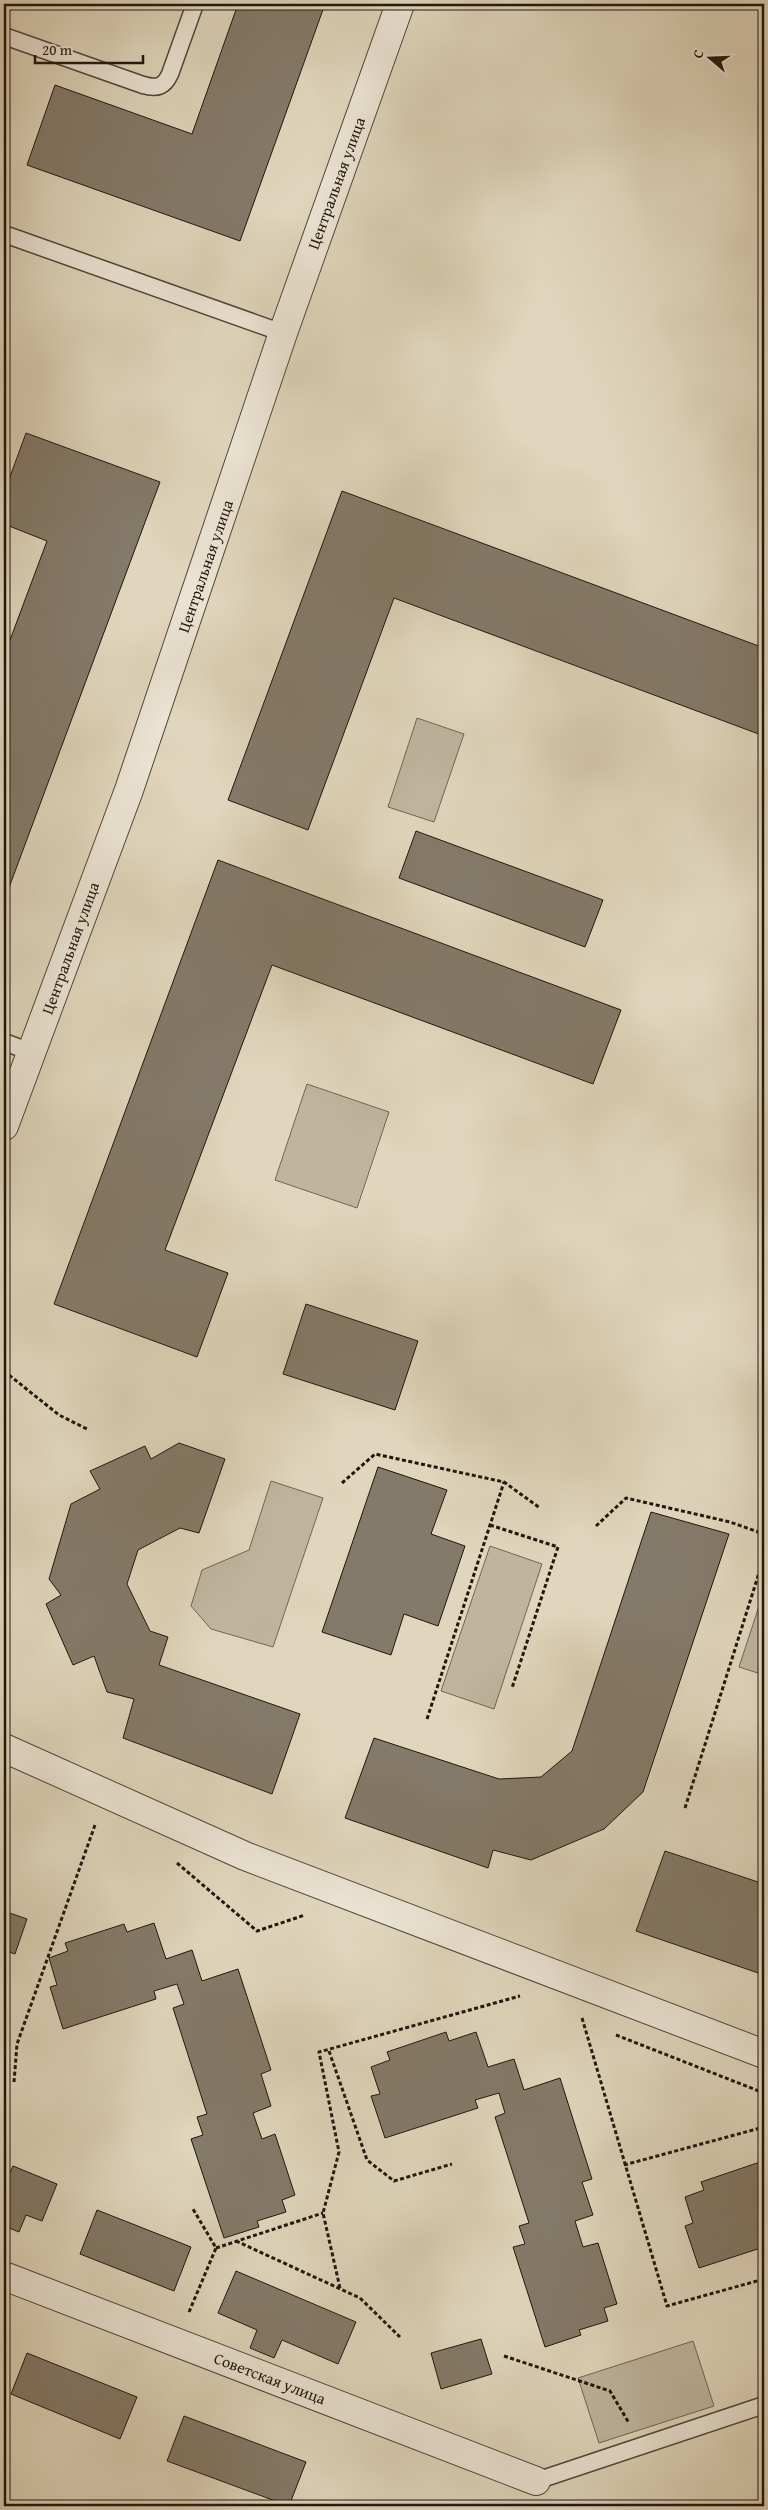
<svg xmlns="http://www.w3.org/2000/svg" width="768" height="2510" font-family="'Gentium Book Plus',serif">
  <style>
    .green { fill: #bfb59f; stroke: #706656 }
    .building { fill: #847a69; stroke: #20160e }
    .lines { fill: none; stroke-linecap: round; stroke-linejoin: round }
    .lane-casing { stroke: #50463a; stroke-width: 19 }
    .street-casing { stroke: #50463a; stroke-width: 30 }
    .path { stroke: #20160e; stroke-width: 3; stroke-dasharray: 4 2.5; stroke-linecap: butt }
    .lane { stroke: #ebe4d4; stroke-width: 16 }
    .street { stroke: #ebe4d4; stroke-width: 28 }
    .labels { text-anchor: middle; stroke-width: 4; stroke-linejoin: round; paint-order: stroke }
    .street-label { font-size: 16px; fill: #20160e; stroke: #ebe4d4 }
  </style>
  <rect width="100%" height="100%" fill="#e0d6bd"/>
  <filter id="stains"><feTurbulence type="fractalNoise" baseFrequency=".004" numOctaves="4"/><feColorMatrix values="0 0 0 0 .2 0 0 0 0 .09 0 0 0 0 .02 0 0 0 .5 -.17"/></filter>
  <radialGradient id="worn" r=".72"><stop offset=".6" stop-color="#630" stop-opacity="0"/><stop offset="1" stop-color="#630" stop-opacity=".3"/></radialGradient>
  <path class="green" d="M417,718L464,734L434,822L388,807Z
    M307,1084L389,1112L357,1208L275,1180Z
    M271,1481L323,1498L273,1647L211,1629L191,1606L202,1570L249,1550Z
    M490,1546L542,1564L494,1709L441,1691Z
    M764,1591V1675L739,1667Z
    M693,2341L714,2406L599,2443L578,2378Z"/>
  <path class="building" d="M238,4H325L240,241L27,165L55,85L192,134Z
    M26,433L160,482L4,901V656L47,541L4,524V493Z
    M342,491L764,648V736L394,598L308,830L228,800Z
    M416,831L603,900L585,947L399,878Z
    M218,860L621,1010L593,1084L272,965L165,1250L228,1273L197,1357L54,1304Z
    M306,1304L418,1341L395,1410L283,1374Z
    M179,1443L225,1459L199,1533L180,1528L138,1550L127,1584L150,1631L168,1637L159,1665L300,1714L272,1794L123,1738L134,1699L107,1692L94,1656L73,1665L46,1604L61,1595L49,1579L71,1504L100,1489L90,1471L145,1446L151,1459Z
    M378,1467L447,1490L431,1534L465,1546L438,1626L404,1614L391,1655L322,1632Z
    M651,1512L729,1534L643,1792L604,1829L531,1860L493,1850L488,1868L345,1818L374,1738L499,1779L541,1777L572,1751Z
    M665,1851L764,1884V1975L636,1931Z
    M4,1911L27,1919L15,1954L4,1950Z
    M154,1923L166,1959L192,1950L202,1981L238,1969L271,2070L261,2074L271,2106L253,2113L262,2139L275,2134L295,2195L282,2200L286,2212L257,2221L259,2227L224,2238L191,2139L203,2135L197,2117L207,2114L173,2008L184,2004L177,1984L154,1991L156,1999L63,2029L50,1987L57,1985L49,1958L68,1951L65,1943L124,1924L127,1932Z
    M446,2032L449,2041L476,2032L488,2067L514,2059L524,2090L560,2078L592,2179L582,2182L593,2215L575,2221L583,2247L598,2243L617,2304L604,2308L608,2321L579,2330L581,2335L545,2347L513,2247L525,2244L519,2226L529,2223L495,2117L505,2113L499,2093L475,2100L478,2108L385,2138L371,2096L380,2094L371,2067L390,2060L387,2052Z
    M760,2162L764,2171V2247L699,2268L685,2226L693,2223L685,2197L704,2190L701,2182Z
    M13,2166L57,2184L42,2221L26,2215L19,2232L4,2226V2175L8,2177Z
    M97,2210L191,2247L174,2291L80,2254Z
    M236,2271L356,2322L338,2364L282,2340L274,2358L250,2348L257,2330L218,2313Z
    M481,2339L492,2374L441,2389L431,2353Z
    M27,2353L137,2397L120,2439L11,2394Z
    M184,2416L306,2462L289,2506L167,2461Z
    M728,2501L730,2506H708Z"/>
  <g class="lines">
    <defs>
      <path id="lane" d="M4,36L143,85C157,89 164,87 170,74L195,4
        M4,234L283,333
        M4,1042L31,1052
        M536,2481L764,2405"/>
      <path id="street" d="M4,1126L129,790L283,333L400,4
        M4,1748L245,1856L764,2054
        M4,2276L536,2481"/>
    </defs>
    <use href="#lane" class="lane-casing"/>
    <use href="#street" class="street-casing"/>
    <path class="path" d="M4,1371L59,1415L89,1430
      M342,1483L375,1454L504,1482L540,1508
      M490,1525L558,1547L512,1688
      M596,1526L626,1498L730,1522L764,1534
      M427,1719L504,1482
      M685,1808L764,1557
      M177,1863L257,1931L305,1915
      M582,2018L667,2306L764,2279
      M616,2035L764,2093
      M329,2051L367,2160L394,2181L452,2164
      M14,2082L17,2044L95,1825
      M624,2165L764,2127
      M236,2241L360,2298L400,2337
      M216,2248L323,2213
      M340,2288L323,2213L339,2152L319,2052L520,1996
      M189,2312L216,2248L193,2209
      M504,2356L610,2391L629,2423"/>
    <use href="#lane" class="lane"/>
    <use href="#street" class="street"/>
  </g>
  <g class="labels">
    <g class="street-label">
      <text transform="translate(336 183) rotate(-70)" y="6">Центральная улица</text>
      <text transform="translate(205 566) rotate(-71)" y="6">Центральная улица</text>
      <text transform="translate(70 948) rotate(-70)" y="6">Центральная улица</text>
      <text transform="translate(270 2378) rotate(21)" y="6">Советская улица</text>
    </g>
  </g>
  <rect width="768" height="2510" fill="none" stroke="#e0d6bd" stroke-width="20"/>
  <rect x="5" y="5" width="758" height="2500" fill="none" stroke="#20160e" stroke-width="2.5"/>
  <rect x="10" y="10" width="748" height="2490" fill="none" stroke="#20160e"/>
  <g transform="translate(710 58) rotate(289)" stroke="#ebe4d4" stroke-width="4" paint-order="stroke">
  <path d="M0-4L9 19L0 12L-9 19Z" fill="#20160e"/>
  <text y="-8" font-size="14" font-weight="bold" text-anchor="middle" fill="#20160e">С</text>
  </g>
  <path d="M35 55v8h108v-8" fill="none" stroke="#20160e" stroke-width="2.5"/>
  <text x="42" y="55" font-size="15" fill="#20160e" stroke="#ebe4d4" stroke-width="4" paint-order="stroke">20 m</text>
  <rect width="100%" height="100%" filter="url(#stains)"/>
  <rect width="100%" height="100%" fill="url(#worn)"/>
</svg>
